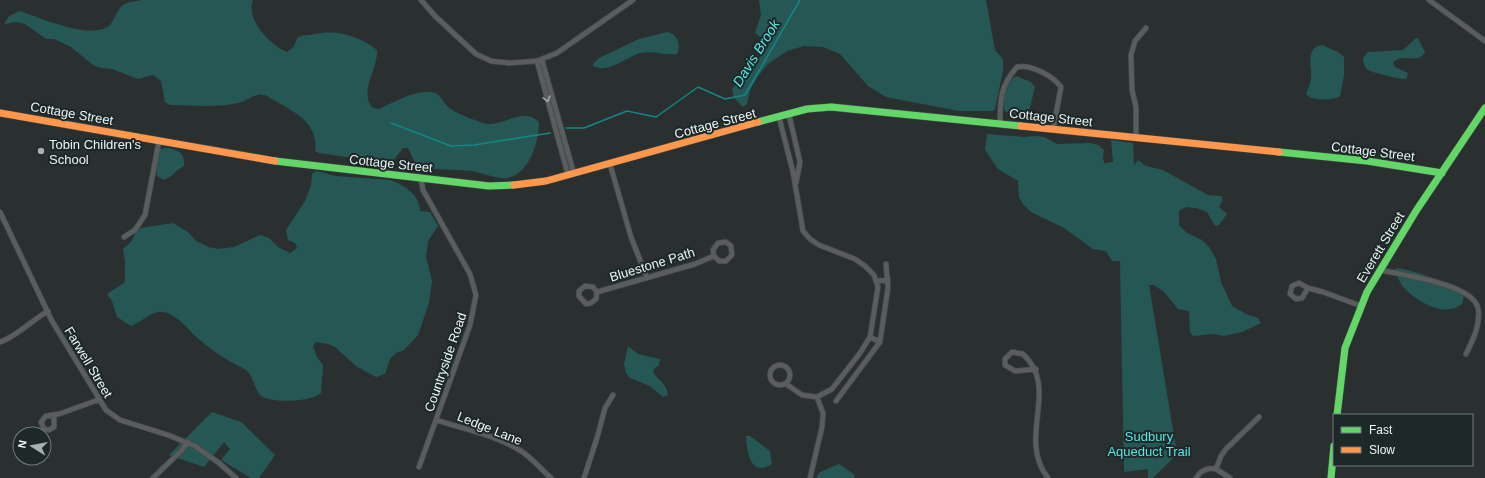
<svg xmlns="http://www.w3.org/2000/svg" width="1485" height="478" font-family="Helvetica,sans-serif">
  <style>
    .green { fill: #255755 }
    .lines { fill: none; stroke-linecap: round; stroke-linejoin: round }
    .stream { stroke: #138685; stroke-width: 1.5 }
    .street-casing { stroke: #464c4c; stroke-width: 6 }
    .fast-casing { stroke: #464c4c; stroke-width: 8 }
    .slow-casing { stroke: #464c4c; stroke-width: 8 }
    .street { stroke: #595d5d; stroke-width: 4.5 }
    .fast { stroke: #63d668; stroke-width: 7 }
    .slow { stroke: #ff974d; stroke-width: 7 }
    .oneway { stroke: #a2a8a8 }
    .poi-dot { fill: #a8afaf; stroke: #1d2929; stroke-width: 1.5 }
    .labels { text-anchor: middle; stroke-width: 4; stroke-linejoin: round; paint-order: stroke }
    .street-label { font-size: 13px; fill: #ecf4f3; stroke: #1d2929 }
    .poi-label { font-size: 13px; fill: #ecf4f3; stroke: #1d2929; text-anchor: start }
    .park-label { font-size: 13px; fill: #56e7e3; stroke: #1d2929 }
    .water-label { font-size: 14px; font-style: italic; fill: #57e8e4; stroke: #1d2929 }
  </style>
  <rect width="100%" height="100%" fill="#2a3030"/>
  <path class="green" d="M142,0H253C245,19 271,46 287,52C294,48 295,45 297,38C304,34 308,36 315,34C336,29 360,36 377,50C378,70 358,92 373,108L379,109C395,102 414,90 432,92C440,93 442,100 447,106C456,114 472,119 483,123C503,129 521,105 539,122C539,141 530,173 508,178C498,180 481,172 471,171C453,169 434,171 416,165L408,148H403L393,161L387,163L319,153L315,151C319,125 297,113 277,102C273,100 268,96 264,95C255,92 246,102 238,103C216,108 192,105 170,105L165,102L161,81L153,75L138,79L112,69L101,68L93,65L71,47L54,39H46L25,24L16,22L4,24L9,16L20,11C40,18 90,40 109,26C111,24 113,21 114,18C124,1 122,4 142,0Z
    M759,0H986L995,50L1003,59V71L995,109L993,111H959L886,97L868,86L840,54L823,47L804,46L787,51L768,64L758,76L750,90L747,104L743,107L734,98L732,89L753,67L769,44L755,33L761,15Z
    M667,32C678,34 681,44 677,54C664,56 651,49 637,54C624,59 607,74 593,66V64L599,58L639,39Z
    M1418,38L1425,52C1418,66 1401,51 1393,63L1395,67L1408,73L1406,79C1402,80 1371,72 1368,70C1364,67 1363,61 1363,58L1368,52L1403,50L1415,39Z
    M1322,45L1338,52L1344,57V76L1340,96C1333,101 1311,101 1306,94C1309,87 1312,79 1311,71C1310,60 1308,47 1322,45Z
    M1016,76L1031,82L1035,87L1029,111C1021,115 1013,115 1005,111C1000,100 1006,82 1016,76Z
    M987,134L1024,137L1035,136L1044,137L1057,144L1091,143L1098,145L1104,150L1103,158L1105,165V163L1113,162L1111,140L1133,143L1134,165L1138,160L1146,166L1163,170L1208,195L1221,196L1223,200L1219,207L1227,214L1219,225L1215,226L1207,212L1196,208L1186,207L1179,211V225L1187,233L1202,240L1209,247L1216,259L1221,282L1232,306L1246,314L1258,318L1261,323L1242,332L1224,336L1214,334L1193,336L1190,332L1189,311L1178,309L1164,292L1154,285H1149L1177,454L1153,478H1148V469L1124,472L1120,261H1112L1106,251L1093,249L1064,228L1031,212L1023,204L1019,197L1018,181L998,169L985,150Z
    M168,148C179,150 185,154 184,166C175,170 173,177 164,180L157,176L156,166L160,149Z
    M316,171L336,176L390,180C404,185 420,195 420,211L430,212L438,226L428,241L426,257L432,281L429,303L418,335L404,350L396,353L390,359L385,374L376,377L356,366L335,347L328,344L316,342L313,346L317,357L323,365L321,393C311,402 270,404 260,395C254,388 254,378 247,371C242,367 236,365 231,362C217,354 201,342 190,331C183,323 174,314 163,312C152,310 141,323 131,326L117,317L112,301L107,294L125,282V261L123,249L132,241L135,233L141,228L173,223L188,232L196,241L209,247L218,249L234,247L260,235L269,238L278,247L290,253L297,248L295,243L288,240L286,230L305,201L311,185L312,174Z
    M1397,268C1421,272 1442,281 1462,293L1464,296L1462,304C1445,318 1418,302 1405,289C1400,284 1398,276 1393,271Z
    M628,346L638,354L660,359L659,365L653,370C655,380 666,380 668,395L663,397L650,386L630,378L626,373L624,364Z
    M212,412L241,422L275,455L259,478H251L221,460L230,449L224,442L204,467L169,455Z
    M746,436H750L770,451L772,464C750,478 747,451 746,436Z
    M839,464L855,475L854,478H816L820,472Z"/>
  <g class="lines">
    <path class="stream" d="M391,123L451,146L474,145L550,133
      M566,128H584L627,111L656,117L698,87L725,99L745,95L800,0"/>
    <defs>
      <path id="street" d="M421,0L435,16L476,54L491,61L509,63L537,61L557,53L633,0
        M1429,0L1485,41
        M542,60L574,174
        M537,61L568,175
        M789,115L800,162L796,183
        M779,117L793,172L803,231L810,239L819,245L855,259L865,266L874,275L878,287L870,337L860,353L832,389L817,397L823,413L822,427L810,478
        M1000,124C1000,100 1000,86 1017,67C1031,64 1053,76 1061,87L1053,130
        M1136,138V107L1132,90L1131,55L1135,41L1146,28
        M610,164L631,237L647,278
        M0,212L52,321L106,410L120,420L168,435L195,446L219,463L236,478
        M124,237L135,230L145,215L159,141
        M1381,270C1402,275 1473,284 1478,308C1481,324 1473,340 1466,354
        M876,281L888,280
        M1308,288L1302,298L1296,299L1290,294L1292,286L1299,283L1308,288L1323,292L1361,306
        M597,292L596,299L591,303L586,304L579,296V291L585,286L593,287L597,292L695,264L714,256L719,261H726L732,255L731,246L726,242L718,243L713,250L714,256
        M870,337L880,342
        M0,342C16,337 32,320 48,311
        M770 375a10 10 0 1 1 20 0a10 10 0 1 1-20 0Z
        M1036,369L1015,371L1005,365V359L1012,352L1023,354C1061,389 1016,437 1048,478
        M786,384L802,395L817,397
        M836,401L880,342L888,287L886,264
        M54,415V427L49,430L44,429L41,422L46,416L59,414L98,400
        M436,420C464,429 496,435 521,451C532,458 541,469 551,478
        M419,467L470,325L476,295L470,274L423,190L421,179
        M153,478L182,450L188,442
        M584,478L597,438L605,408L613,395
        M1196,478C1201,470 1207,467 1216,469
        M1230,478L1216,469L1221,456L1226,449L1259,417"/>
      <path id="fast" d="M758,122L807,109L831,107L1021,126
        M1279,152L1367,161L1442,173
        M275,161L489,186L514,185
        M1337,415L1345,348L1367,292L1416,211L1485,108
        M1331,478L1334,446"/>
      <path id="slow" d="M0,113L275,161
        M1021,126L1279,152
        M514,185L546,181L758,122"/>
    </defs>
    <use href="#street" class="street-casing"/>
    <use href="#fast" class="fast-casing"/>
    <use href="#slow" class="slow-casing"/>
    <use href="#street" class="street"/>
    <use href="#fast" class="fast"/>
    <use href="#slow" class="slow"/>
  </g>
  <defs><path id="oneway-chevron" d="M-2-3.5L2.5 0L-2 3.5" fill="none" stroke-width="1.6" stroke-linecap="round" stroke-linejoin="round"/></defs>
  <use class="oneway" href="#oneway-chevron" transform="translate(547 99) rotate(75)"/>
  <circle class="poi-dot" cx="41" cy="151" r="4"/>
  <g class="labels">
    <g class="street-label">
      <text transform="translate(72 113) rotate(10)" y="5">Cottage Street</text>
      <text transform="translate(1051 117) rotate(6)" y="5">Cottage Street</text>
      <text transform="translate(715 123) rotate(-15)" y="5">Cottage Street</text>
      <text transform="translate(1373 151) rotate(7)" y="5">Cottage Street</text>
      <text transform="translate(391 163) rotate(6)" y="5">Cottage Street</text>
      <text transform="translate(1380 247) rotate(-59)" y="5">Everett Street</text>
      <text transform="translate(652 264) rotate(-17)" y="5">Bluestone Path</text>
      <text transform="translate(89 362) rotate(59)" y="5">Farwell Street</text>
      <text transform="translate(445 362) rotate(-71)" y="5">Countryside Road</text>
      <text transform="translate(490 428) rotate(22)" y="5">Ledge Lane</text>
    </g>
    <g class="poi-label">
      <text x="49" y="149">Tobin Children's<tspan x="49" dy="15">School</tspan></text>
    </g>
    <g class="park-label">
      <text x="1149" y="441">Sudbury<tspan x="1149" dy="15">Aqueduct Trail</tspan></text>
    </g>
    <g class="water-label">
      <text transform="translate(756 53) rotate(-58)" y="5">Davis Brook</text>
    </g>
  </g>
  <rect x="1333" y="414" width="140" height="52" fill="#1d2929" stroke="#707a7a"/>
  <rect x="1341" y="427" width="20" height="6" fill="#63d668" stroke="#707a7a"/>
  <text x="1369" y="434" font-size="12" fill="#ecf4f3">Fast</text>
  <rect x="1341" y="447" width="20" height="6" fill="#ff974d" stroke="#707a7a"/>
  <text x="1369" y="454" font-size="12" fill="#ecf4f3">Slow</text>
  <g transform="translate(32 446) rotate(281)"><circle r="19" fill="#1d2929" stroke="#707a7a"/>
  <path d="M0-3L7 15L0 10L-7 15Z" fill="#a8afaf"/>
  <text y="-6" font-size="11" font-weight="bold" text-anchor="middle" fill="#ecf4f3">N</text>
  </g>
</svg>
